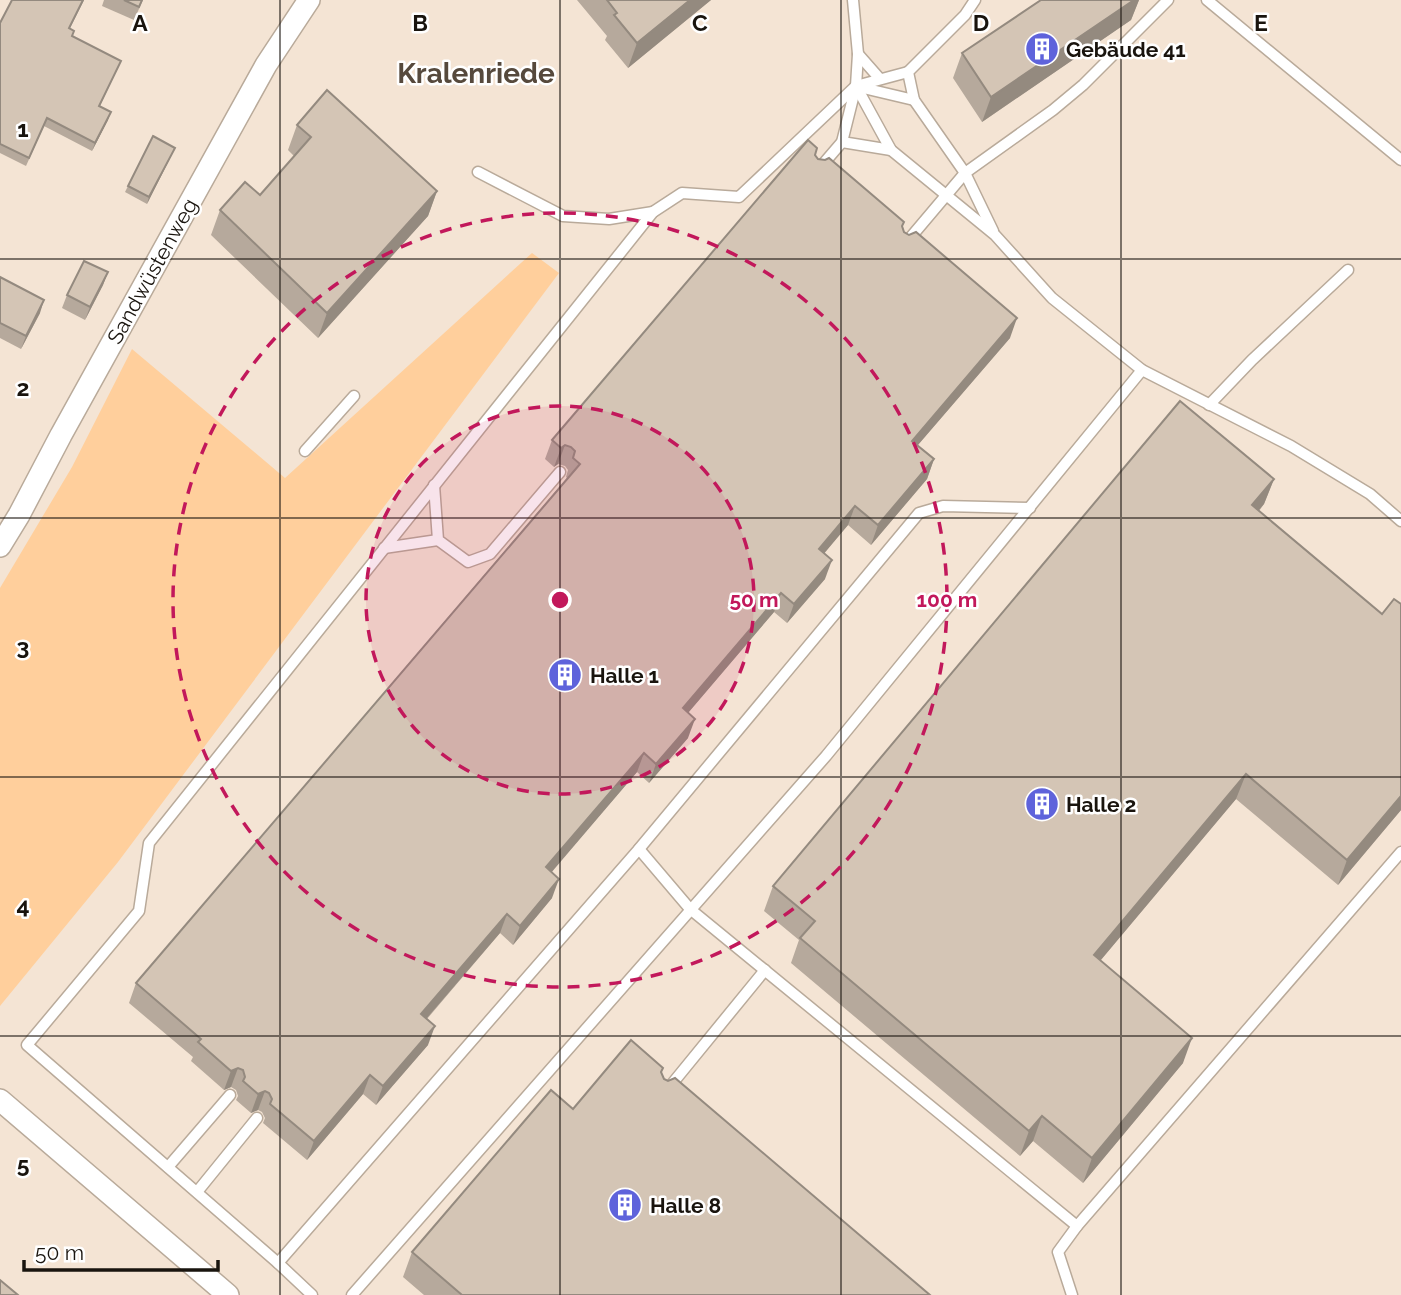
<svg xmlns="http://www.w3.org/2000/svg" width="1401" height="1295" font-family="Raleway,sans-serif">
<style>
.green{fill:#ffcf9c}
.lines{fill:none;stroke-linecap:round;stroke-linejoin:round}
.service-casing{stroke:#b9aa9a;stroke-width:13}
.minor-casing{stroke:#b9aa9a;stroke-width:24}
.service{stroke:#fff;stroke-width:10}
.minor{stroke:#fff;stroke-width:21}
.wall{fill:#b6a99c}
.shaded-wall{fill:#948a7f}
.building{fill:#d4c5b5;stroke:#948a7f;stroke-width:2}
.grid{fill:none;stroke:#19140e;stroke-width:2;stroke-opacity:0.55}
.ring{fill:none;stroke:#c2185b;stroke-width:3.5;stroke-dasharray:12 9}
.labels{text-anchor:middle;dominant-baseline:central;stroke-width:5;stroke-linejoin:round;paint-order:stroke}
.poi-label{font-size:21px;font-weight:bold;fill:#19140e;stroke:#fff;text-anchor:start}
.street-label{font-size:21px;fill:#19140e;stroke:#fff}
.district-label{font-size:28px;font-weight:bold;fill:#56493c;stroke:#fff}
.grid-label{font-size:23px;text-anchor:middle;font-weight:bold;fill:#19140e;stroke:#fff;stroke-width:5;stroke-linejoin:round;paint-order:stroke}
.centre{fill:#c2185b;stroke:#fff;stroke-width:3.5}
.ring-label{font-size:21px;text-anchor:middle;font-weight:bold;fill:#c2185b;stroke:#fff;stroke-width:5;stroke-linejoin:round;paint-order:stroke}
</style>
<rect width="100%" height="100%" fill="#f4e4d4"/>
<!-- green -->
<polygon class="green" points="532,253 559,273 118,862 0,1006 0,588 72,467 132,349 285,478"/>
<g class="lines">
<!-- service casing -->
<g class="service-casing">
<g id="service">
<polyline points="975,0 965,15 908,72 914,100 965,173 993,231"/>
<polyline points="1207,0 1401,160"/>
<polyline points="858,54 880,79"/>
<polyline points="856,86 891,150 995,235 1052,298 1142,370 1291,446 1370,494 1401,521"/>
<polyline points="859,87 914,100"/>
<polyline points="842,142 891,150"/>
<polyline points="818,170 842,142 856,86 858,54 853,0"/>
<polyline points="478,172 563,216 609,219 653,212"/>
<polyline points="905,244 965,173 1053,110 1083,85 1168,0"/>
<polyline points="1209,405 1252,360 1348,270"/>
<polyline points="305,451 354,396"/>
<polyline points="434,485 438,540 468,562 490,554 560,472"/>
<polyline points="384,548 438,540"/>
<polyline points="639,849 690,909 1077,1226"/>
<polyline points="667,1090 765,970"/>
<polyline points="168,1167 230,1095"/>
<polyline points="197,1192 257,1118"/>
<polyline points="278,1263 639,849 919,513 943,506 1030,508"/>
<polyline points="312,1295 278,1263 27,1045 139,911 149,843 653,212 682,193 739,197 856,86 908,72"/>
<polyline points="352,1295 826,756 1142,370"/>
<polyline points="1072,1295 1058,1252 1077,1226 1401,852"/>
</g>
</g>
<!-- minor casing -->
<g class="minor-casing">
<g id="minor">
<polyline points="0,546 19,515 61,435 266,65 309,0"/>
<polyline points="0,1100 228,1295"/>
</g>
</g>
<!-- service -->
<use href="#service" class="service"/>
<!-- minor -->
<use href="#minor" class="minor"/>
</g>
<!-- wall -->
<g class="wall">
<polygon points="104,0 143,0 134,20 102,6"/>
<polygon points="577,0 711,0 628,68 605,40 607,36"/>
<polygon points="1039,0 1139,0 1131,20 982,122 953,78 962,53 1039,1"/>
<polygon points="0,23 70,28 72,37 121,61 100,106 108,120 92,151 44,126 26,166 0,153"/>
<polygon points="297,125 437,191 428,216 318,338 211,235 220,210 260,195 294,156 288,150"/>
<polygon points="172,154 147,204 125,192 128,186"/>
<polygon points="815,155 818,159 902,226 904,232 1010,338 917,446 934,459 927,479 871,545 848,525 824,553 825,579 787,623 774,612 688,713 688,738 649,783 637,772 551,872 552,898 513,945 500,933 427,1019 428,1045 376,1105 363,1094 307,1160 263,1123 265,1118 262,1112 258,1110 251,1113 236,1100 238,1096 236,1090 231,1087 224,1090 191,1061 193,1057 129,1003 136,983 567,478 566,477 568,470 565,466 558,464 554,467 545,459 552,440"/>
<polygon points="108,272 103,285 85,320 62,308 67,295"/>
<polygon points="0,277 40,313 21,349 0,338"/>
<polygon points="1274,479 1264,504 1259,511 1382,614 1401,604 1401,810 1338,885 1236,799 1100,961 1183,1063 1083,1183 1033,1141 1020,1156 791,963 799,940 764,911 773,886"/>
<polygon points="661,1073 664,1079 930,1295 424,1295 403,1277 412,1252 573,1109"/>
</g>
<!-- shaded-wall -->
<g class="shaded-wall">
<polygon points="83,0 84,0 66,36 69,28"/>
<polygon points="690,0 711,0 628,68 637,43"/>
<polygon points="1131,0 1139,0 1131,20 982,122 991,97"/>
<polygon points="111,112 108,120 92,151 95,143"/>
<polygon points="175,148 147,204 149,197"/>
<polygon points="437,191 428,216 318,338 327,313"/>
<polygon points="108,272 103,285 85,320 90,307"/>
<polygon points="44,300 40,313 21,349 26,336"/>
<polygon points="1017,318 1010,338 905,460 912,441"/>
<polygon points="565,445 558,464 554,467 561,448"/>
<polygon points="934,459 927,479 871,545 878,525"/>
<polygon points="1274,479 1264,504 1242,530 1252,505"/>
<polygon points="855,506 848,525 812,568 819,549"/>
<polygon points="832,560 825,579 787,623 794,604"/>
<polygon points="781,593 774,612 676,727 683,708"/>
<polygon points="695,719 688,738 649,783 656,764"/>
<polygon points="644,753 637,772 539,887 546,867"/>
<polygon points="1246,774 1236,799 1084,980 1094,955"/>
<polygon points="1401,796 1401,810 1338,885 1347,860"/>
<polygon points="559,879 552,898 513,945 520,926"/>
<polygon points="507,914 500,933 414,1033 421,1014"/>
<polygon points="435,1026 428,1045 376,1105 383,1086"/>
<polygon points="1192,1038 1183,1063 1083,1183 1092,1158"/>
<polygon points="238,1068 231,1087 224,1090 231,1071"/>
<polygon points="370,1075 363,1094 307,1160 314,1141"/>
<polygon points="265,1091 258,1110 251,1113 258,1094"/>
<polygon points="1042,1116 1033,1141 1020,1156 1029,1131"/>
</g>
<!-- building -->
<g class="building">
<polygon points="12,0 83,0 69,28 74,31 72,36 121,61 99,106 111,112 95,143 47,118 29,158 0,144 0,23"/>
<polygon points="124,0 142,0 139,7"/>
<polygon points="607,0 690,0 637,43 614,15 617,13"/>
<polygon points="1041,0 1134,0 991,97 962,53"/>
<polygon points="327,90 437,191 327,313 220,210 245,182 260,195 311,137 297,125"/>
<polygon points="153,136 175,148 149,197 128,186"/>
<polygon points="808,140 817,148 815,155 818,159 825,160 829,158 904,222 902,226 904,232 909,235 916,232 1017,318 912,441 934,459 878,525 855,506 819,549 832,560 794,604 781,593 683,708 695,719 656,764 644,753 546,867 559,879 520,926 507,914 421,1014 435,1026 383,1086 370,1075 314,1141 270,1104 272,1099 269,1093 265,1091 258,1094 243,1081 245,1077 243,1070 238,1068 231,1071 198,1042 201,1039 136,983 580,464 573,458 575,451 571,447 565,445 561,448 552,440"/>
<polygon points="84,261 108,272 90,307 67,295"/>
<polygon points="0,277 44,300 26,336 0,323"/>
<polygon points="1180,401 1274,479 1252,505 1382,614 1394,599 1401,604 1401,796 1347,860 1246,774 1094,955 1192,1038 1092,1158 1042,1116 1029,1131 800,938 815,921 773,886"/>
<polygon points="631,1040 663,1068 661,1072 664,1079 668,1081 675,1078 930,1295 462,1295 412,1252 551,1090 573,1109"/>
<polygon points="0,1280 18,1295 0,1295"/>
</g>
<!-- grid -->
<path class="grid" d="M280,0V1295M560,0V1295M841,0V1295M1121,0V1295M0,259H1401M0,518H1401M0,777H1401M0,1036H1401"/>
<!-- distance rings -->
<circle cx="560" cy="600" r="194" fill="#c2185b" fill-opacity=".12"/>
<g class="ring">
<circle cx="560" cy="600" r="194"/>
<circle cx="560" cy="600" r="387"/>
</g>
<!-- icons -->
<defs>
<g id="building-disc" transform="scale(1.75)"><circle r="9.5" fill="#5f63db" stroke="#fff"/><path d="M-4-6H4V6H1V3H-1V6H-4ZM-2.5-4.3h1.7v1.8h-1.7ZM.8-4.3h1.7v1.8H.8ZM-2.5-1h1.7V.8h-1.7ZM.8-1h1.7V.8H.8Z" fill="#fff"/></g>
</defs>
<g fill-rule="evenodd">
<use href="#building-disc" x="1042" y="49"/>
<use href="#building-disc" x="565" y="675"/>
<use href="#building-disc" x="1042" y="804"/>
<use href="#building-disc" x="625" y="1205"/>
</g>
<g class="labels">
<!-- poi labels -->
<g class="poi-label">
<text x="1066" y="49">Gebäude 41</text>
<text x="590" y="675">Halle 1</text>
<text x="1066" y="804">Halle 2</text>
<text x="650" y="1205">Halle 8</text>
</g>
<!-- street labels -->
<g class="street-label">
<text transform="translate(152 271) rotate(-61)">Sandwüstenweg</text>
</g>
<!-- district labels -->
<g class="district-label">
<text x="476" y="73">Kralenriede</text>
</g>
</g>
<g class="grid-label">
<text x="140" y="31">A</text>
<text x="420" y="31">B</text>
<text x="700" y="31">C</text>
<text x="981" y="31">D</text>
<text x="1261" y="31">E</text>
<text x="23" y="137">1</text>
<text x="23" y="396">2</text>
<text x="23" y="655">3</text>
<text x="23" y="914">4</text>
<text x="23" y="1173">5</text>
</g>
<circle cx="560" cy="600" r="10" class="centre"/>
<g class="ring-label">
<text x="754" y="607">50 m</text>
<text x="947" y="607">100 m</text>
</g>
<!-- scale -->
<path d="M24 1260v10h194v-10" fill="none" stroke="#19140e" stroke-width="3.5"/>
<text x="35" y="1260" font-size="21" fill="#19140e" stroke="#ffffff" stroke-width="5" paint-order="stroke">50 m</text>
</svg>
